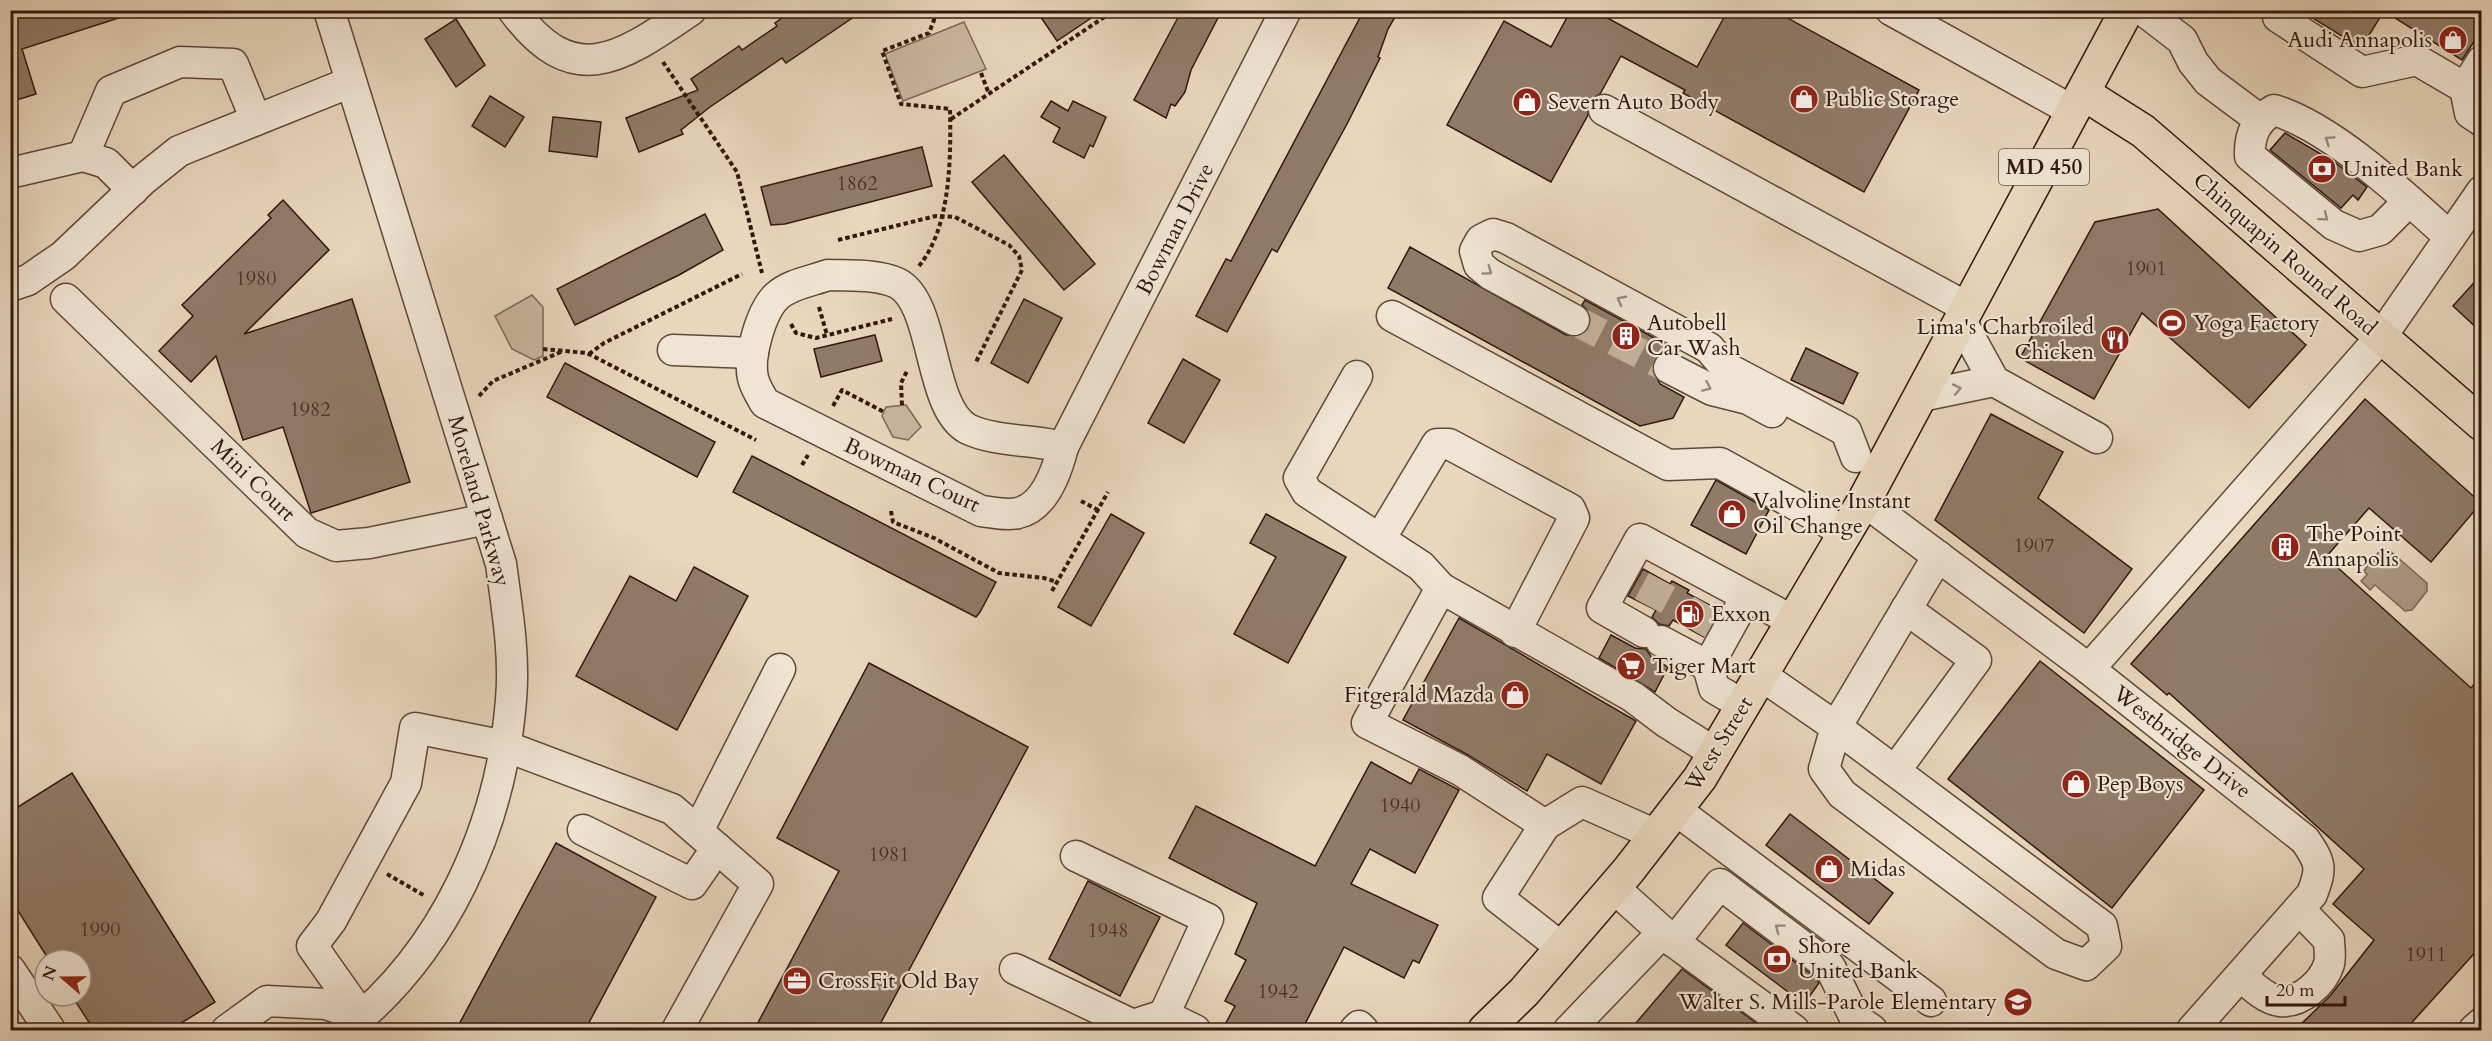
<svg xmlns="http://www.w3.org/2000/svg" width="2492" height="1041" font-family="Cardo,serif">
<style>
.green{fill:#c9b69f;stroke:#7d6756;stroke-width:1.5}
.water{fill:#aa9581;stroke:#7a6353;stroke-width:1.5}
.building{fill:#907b69;stroke:#31180d;stroke-width:1.5}
.lines{fill:none;stroke-linecap:round;stroke-linejoin:round}
.minor-tunnel{stroke:#c3b09a;stroke-width:30;stroke-dasharray:30 15;stroke-linecap:butt}
.minor-casing{stroke:#5f4839;stroke-width:33}
.major-casing{stroke:#31180d;stroke-width:36}
.path{stroke:#31180d;stroke-width:4;stroke-dasharray:4.5 3;stroke-linecap:butt}
.minor{stroke:#f0e4d4;stroke-width:30}
.major{stroke:#e8d6bd;stroke-width:33}
.oneway{stroke:#9a887a}
.labels{text-anchor:middle;dominant-baseline:central;stroke-width:4.5;stroke-linejoin:round;paint-order:stroke}
.number-label{font-size:20px;fill:#493124}
.shield{fill:#f0e4d4;stroke:#6a5549;stroke-width:1.5}
.shield-label{font-size:21px;font-weight:bold;fill:#31180d}
.poi-label{font-size:22px;fill:#31180d;stroke:#f0e4d4;text-anchor:start}
.street-label{font-size:22px;fill:#31180d;stroke:#f0e4d4}
</style>
<rect width="100%" height="100%" fill="#e8d6bd"/>
<filter id="stains"><feTurbulence type="fractalNoise" baseFrequency=".00333" numOctaves="4"/><feColorMatrix values="0 0 0 0 .2 0 0 0 0 .09 0 0 0 0 .02 0 0 0 .5 -.17"/></filter>
<radialGradient id="worn" r=".72"><stop offset=".6" stop-color="#630" stop-opacity="0"/><stop offset="1" stop-color="#630" stop-opacity=".3"/></radialGradient>
<!-- green -->
<g class="green">
<polygon points="964,22 986,69 903,101 885,54"/>
<polygon points="532,295 543,307 543,356 534,360 512,349 495,316"/>
<polygon points="906,405 921,427 908,440 893,437 882,416 886,407"/>
</g>
<!-- water -->
<polygon class="water" points="2381,550 2389,550 2427,583 2427,591 2412,610 2405,611 2375,585 2370,590 2361,581 2367,575 2364,571 2371,560"/>
<!-- building -->
<g class="building">
<polygon points="10,10 127,10 128,15 22,49 36,94 10,102"/>
<polygon points="793,10 864,10 786,63 782,58 710,107 681,130 683,134 639,152 626,118 698,90 691,79 739,46 742,50 777,26 775,23"/>
<polygon points="1036,10 1103,10 1057,41"/>
<polygon points="1182,10 1222,10 1191,70 1185,92 1175,106 1171,104 1166,118 1134,100"/>
<polygon points="1364,10 1399,10 1388,29 1378,57 1380,58 1347,124 1277,252 1272,249 1227,332 1196,316 1226,259 1231,261"/>
<polygon points="1571,10 1593,10 1697,67 1728,10 1773,10 1919,90 1864,192 1683,93 1685,90 1621,56 1600,94 1589,101 1588,115 1551,182 1447,125 1504,21 1551,47"/>
<polygon points="2300,10 2481,10 2481,31 2462,60 2384,11 2361,48"/>
<polygon points="456,19 485,65 456,87 425,39"/>
<polygon points="490,96 524,117 505,147 472,126"/>
<polygon points="1051,101 1068,111 1073,101 1106,117 1093,147 1090,145 1084,158 1053,142 1060,128 1041,117"/>
<polygon points="553,117 601,122 597,157 549,151"/>
<polygon points="2285,133 2333,161 2367,187 2358,200 2353,195 2341,208 2270,150"/>
<polygon points="922,147 932,186 785,224 771,225 761,187"/>
<polygon points="1004,155 1095,264 1064,290 972,182"/>
<polygon points="283,200 329,250 244,334 352,299 410,482 311,513 283,427 243,440 216,356 191,382 159,351 193,316 182,305 271,218 268,215"/>
<polygon points="2158,209 2306,345 2249,408 2142,313 2094,399 2020,358 2095,222"/>
<polygon points="705,214 723,250 679,275 575,325 557,289"/>
<polygon points="1410,247 1566,335 1582,335 1589,328 1591,319 1588,311 1582,305 1585,300 1678,351 1659,354 1652,368 1660,384 1684,397 1673,418 1640,426 1388,288"/>
<polygon points="2481,275 2481,332 2453,306"/>
<polygon points="1024,299 1062,318 1028,383 991,363"/>
<polygon points="875,335 882,361 821,377 814,349"/>
<polygon points="1806,348 1858,373 1843,404 1791,380"/>
<polygon points="1183,359 1220,380 1184,443 1148,423"/>
<polygon points="565,363 715,442 697,477 547,397"/>
<polygon points="2365,399 2481,503 2431,562 2369,508 2326,557 2471,688 2481,676 2481,946 2405,1030 2295,1030 2330,996 2374,940 2333,904 2364,869 2169,693 2167,695 2131,664"/>
<polygon points="1991,414 2063,452 2038,498 2132,569 2084,633 1935,520"/>
<polygon points="752,456 996,582 980,612 976,617 733,492"/>
<polygon points="1716,480 1769,510 1746,554 1691,525"/>
<polygon points="1111,514 1144,533 1091,626 1058,607"/>
<polygon points="1266,514 1346,557 1288,663 1234,634 1276,557 1250,543"/>
<polygon points="694,567 748,596 677,730 576,676 630,576 676,601"/>
<polygon points="1643,569 1670,584 1672,581 1689,590 1687,593 1719,610 1704,637 1673,620 1669,626 1659,624 1652,617 1656,610 1628,596"/>
<polygon points="1459,618 1636,721 1601,784 1547,754 1527,791 1468,755 1403,720"/>
<polygon points="1611,635 1635,648 1646,649 1652,658 1668,667 1655,692 1599,658"/>
<polygon points="2040,661 2204,790 2112,908 1948,779"/>
<polygon points="869,663 1028,747 877,1030 754,1030 839,871 777,838"/>
<polygon points="1371,762 1411,784 1419,769 1459,790 1415,873 1370,849 1351,884 1438,925 1419,963 1413,960 1404,978 1344,947 1302,1030 1222,1030 1235,1006 1225,1001 1246,960 1235,954 1257,903 1169,858 1196,806 1315,866"/>
<polygon points="72,773 215,1002 170,1030 94,1030 72,996 81,996 81,960 49,960 10,898 10,812"/>
<polygon points="1790,814 1893,893 1869,924 1766,845"/>
<polygon points="556,843 656,897 585,1030 456,1030"/>
<polygon points="1088,881 1160,917 1120,996 1049,959"/>
<polygon points="1743,923 1816,978 1819,983 1804,1004 1726,945"/>
<polygon points="1682,969 1766,1030 1630,1030"/>
</g>
<g class="lines">
<!-- minor-tunnel -->
<g class="minor-tunnel">
<polyline points="1574,320 1669,368"/>
<polyline points="1648,606 1662,580"/>
<polyline points="1692,630 1707,604"/>
</g>
<!-- minor casing -->
<g class="minor-casing">
<g id="minor">
<path d="M329,10L501,564C507,609 515,655 511,700C501,826 445,952 345,1030"/>
<path d="M513,10C574,93 622,57 691,10"/>
<polyline points="1891,10 2073,111"/>
<polyline points="2143,10 2182,40 2193,62 2208,81 2259,119"/>
<polyline points="2277,10 2278,17 2362,72 2417,60 2465,88 2470,113 2482,121"/>
<polyline points="2465,88 2482,61"/>
<polyline points="1604,110 1968,308"/>
<polyline points="83,156 111,91 180,62 233,64 256,120"/>
<polyline points="10,173 83,156 106,163 133,190"/>
<path d="M2409,201L2380,230L2359,236L2334,225L2250,156C2249,135 2256,120 2274,110C2333,128 2403,195 2450,237"/>
<path d="M828,275C850,276 877,274 897,283C936,302 928,408 968,429C992,441 1035,440 1063,447C1057,471 1045,507 1018,513C1007,516 991,512 981,511L765,403C761,396 755,387 753,378C748,357 761,311 777,296C790,284 812,281 828,275Z"/>
<polyline points="10,286 28,280 63,256 144,179 179,151 351,82"/>
<polyline points="66,299 307,533 336,546 369,543 487,519"/>
<polyline points="1392,316 1668,465 1720,463 1845,532"/>
<polyline points="1574,320 1490,274 1479,265 1475,251 1481,240 1493,234 1506,238 1709,348 1725,367 1846,431 1856,457"/>
<polyline points="1961,321 1994,381 2097,438"/>
<polyline points="673,350 753,353"/>
<polyline points="1669,368 1712,390 1748,399 1772,412"/>
<polyline points="1357,376 1299,478 1307,492 1421,566 1441,588"/>
<polyline points="1921,396 1994,381"/>
<polyline points="1063,447 1286,10"/>
<path d="M1864,501L2089,669L2305,840C2321,863 2322,868 2312,894L2192,1030"/>
<polyline points="1380,539 1437,444 1449,444 1570,509 1574,518 1515,632"/>
<polyline points="1644,632 1602,608 1640,539 1793,621"/>
<polyline points="1661,641 1708,666 1746,597"/>
<polyline points="1708,666 1714,688 1743,705"/>
<polyline points="2089,669 2381,337 2482,191"/>
<polyline points="1761,675 1836,727 2102,926 2106,946 2086,965 2056,954 1842,794 1824,769 1836,727 1938,556"/>
<polyline points="1895,771 1976,660 1906,609"/>
<polyline points="1676,810 1931,1001"/>
<polyline points="1545,825 1498,898 1562,948"/>
<polyline points="583,830 692,884 717,848"/>
<polyline points="698,831 780,669"/>
<polyline points="1656,835 1582,802 1545,825 1460,770 1367,723 1441,588 1633,697 1666,722 1715,753"/>
<polyline points="1076,856 1208,919 1164,1015"/>
<polyline points="1614,888 1674,942 1794,1030"/>
<polyline points="1674,942 1720,884 1830,967 1855,1018 1872,1030"/>
<polyline points="1015,969 1133,1025 1164,1015 1195,1030"/>
<polyline points="10,970 50,1030"/>
<path d="M2241,976C2250,984 2266,1000 2280,1001C2301,1003 2323,983 2329,964C2331,957 2329,947 2329,940L2299,909"/>
<polyline points="362,1017 312,946 331,921 406,783 415,728 505,746 672,809 758,884 677,1030"/>
<polyline points="227,1030 267,1001 326,1004 362,1017"/>
<polyline points="1355,1030 1359,1026 1363,1030"/>
<polyline points="1569,1030 1663,932"/>
<polyline points="2474,1030 2482,1023"/>
</g>
</g>
<!-- major casing -->
<g class="major-casing">
<g id="major">
<polyline points="2083,93 2143,131 2482,424"/>
<polyline points="1485,1030 1524,992 1628,871 1700,778 1864,501 2127,10"/>
</g>
</g>
<!-- path -->
<g class="path">
<polyline points="663,62 737,172 762,273"/>
<polyline points="981,73 989,94"/>
<polyline points="951,119 1115,10"/>
<polyline points="838,240 936,216 955,217 1009,245 1019,256 1022,270 975,364"/>
<path d="M919,266C951,227 951,157 950,109L901,104L882,51L929,33L934,20L927,10"/>
<polyline points="819,307 827,335"/>
<polyline points="791,324 796,333 816,338 892,319"/>
<polyline points="543,349 587,353 756,440"/>
<polyline points="589,354 604,343 742,274"/>
<polyline points="479,396 493,381 561,352"/>
<polyline points="902,405 901,383 907,371"/>
<polyline points="833,406 842,390 884,412"/>
<polyline points="802,465 808,455"/>
<polyline points="1081,501 1098,510"/>
<polyline points="891,511 893,522 934,538 999,573 1044,578 1057,582"/>
<polyline points="1052,591 1108,492"/>
<polyline points="387,874 425,896"/>
</g>
<!-- minor -->
<use href="#minor" class="minor"/>
<!-- major -->
<use href="#major" class="major"/>
</g>
<!-- one-way arrows -->
<defs><path id="oneway-chevron" d="M-2-3.5L2.5 0L-2 3.5" fill="none" stroke-width="1.6" stroke-linecap="round" stroke-linejoin="round" transform="scale(1.5)"/></defs>
<g class="oneway">
<use href="#oneway-chevron" transform="translate(2329 140) rotate(-146)"/>
<use href="#oneway-chevron" transform="translate(2324 217) rotate(40)"/>
<use href="#oneway-chevron" transform="translate(1488 271) rotate(36)"/>
<use href="#oneway-chevron" transform="translate(1621 300) rotate(-152)"/>
<use href="#oneway-chevron" transform="translate(1707 387) rotate(24)"/>
<use href="#oneway-chevron" transform="translate(1957 389) rotate(-11)"/>
<use href="#oneway-chevron" transform="translate(1779 928) rotate(-143)"/>
</g>
<!-- icons -->
<defs>
<g id="shop-disc" transform="scale(1.5)"><circle r="9.5" fill="#8f2418" stroke="#f0e4d4"/><path d="M-5-2.5h2.3a2.7 3.5 0 0 1 5.4 0H5L5.5 6h-11ZM-1.5-2.5h3a1.5 2.3 0 0 0-3 0Z" fill="#fff"/></g>
<g id="bank-disc" transform="scale(1.5)"><circle r="9.5" fill="#8f2418" stroke="#f0e4d4"/><path d="M-6-4H6V4H-6ZM0-2.3a2.3 2.3 0 1 0 0 4.6a2.3 2.3 0 1 0 0-4.6Z" fill="#fff"/></g>
<g id="stadium-disc" transform="scale(1.5)"><circle r="9.5" fill="#8f2418" stroke="#f0e4d4"/><path d="M0-5a6.5 5 0 1 0 0 10a6.5 5 0 1 0 0-10ZM-3.5-1.8h7v3.6h-7Z" fill="#fff"/></g>
<g id="building-disc" transform="scale(1.5)"><circle r="9.5" fill="#8f2418" stroke="#f0e4d4"/><path d="M-4-6H4V6H1V3H-1V6H-4ZM-2.5-4.3h1.7v1.8h-1.7ZM.8-4.3h1.7v1.8H.8ZM-2.5-1h1.7V.8h-1.7ZM.8-1h1.7V.8H.8Z" fill="#fff"/></g>
<g id="restaurant-disc" transform="scale(1.5)"><circle r="9.5" fill="#8f2418" stroke="#f0e4d4"/><path d="M-5-6h1v4h1v-4h1v4h1v-4h1v5L-1.5 .5V6h-2V.5L-5-1ZM5-6V6H3V1.5H1.5Q1.5-4 5-6Z" fill="#fff"/></g>
<g id="fuel-disc" transform="scale(1.5)"><circle r="9.5" fill="#8f2418" stroke="#f0e4d4"/><path d="M-5.5-6h7V0h2V4h1.3V-2.5L3-4.5l.8-.8L6-3V5H2.5V1h-1V6h-7ZM-4.2-4.7v3.2H.2V-4.7Z" fill="#fff"/></g>
<g id="supermarket-disc" transform="scale(1.5)"><circle r="9.5" fill="#8f2418" stroke="#f0e4d4"/><path d="M-6-5.5h2.5l.6 2H6L4.5 2H-2.5L-4.4-4H-6ZM-1.5 3.2a1.3 1.3 0 1 0 .1 0ZM3 3.2a1.3 1.3 0 1 0 .1 0Z" fill="#fff"/></g>
<g id="office-disc" transform="scale(1.5)"><circle r="9.5" fill="#8f2418" stroke="#f0e4d4"/><path d="M-6-3h4V-5.5h4V-3h4V5H-6ZM-1-4.5V-3h2v-1.5ZM-6 0V1H6V0Z" fill="#fff"/></g>
<g id="school-disc" transform="scale(1.5)"><circle r="9.5" fill="#8f2418" stroke="#f0e4d4"/><path d="M0-5L7-2L0 1L-7-2ZM-4 1L0 2.5L4 1V4Q0 6-4 4Z" fill="#fff"/></g>
</defs>
<g fill-rule="evenodd">
<use href="#shop-disc" x="2453" y="40"/>
<use href="#shop-disc" x="1804" y="99"/>
<use href="#shop-disc" x="1527" y="102"/>
<use href="#bank-disc" x="2322" y="169"/>
<use href="#stadium-disc" x="2172" y="323"/>
<use href="#building-disc" x="1626" y="336"/>
<use href="#restaurant-disc" x="2115" y="340"/>
<use href="#shop-disc" x="1732" y="514"/>
<use href="#building-disc" x="2285" y="547"/>
<use href="#fuel-disc" x="1690" y="614"/>
<use href="#supermarket-disc" x="1631" y="666"/>
<use href="#shop-disc" x="1515" y="695"/>
<use href="#shop-disc" x="2076" y="784"/>
<use href="#shop-disc" x="1829" y="869"/>
<use href="#bank-disc" x="1777" y="959"/>
<use href="#office-disc" x="797" y="981"/>
<use href="#school-disc" x="2018" y="1002"/>
</g>
<g class="labels">
<!-- number labels -->
<g class="number-label">
<text x="857" y="183">1862</text>
<text x="2146" y="268">1901</text>
<text x="256" y="278">1980</text>
<text x="310" y="409">1982</text>
<text x="2034" y="545">1907</text>
<text x="1400" y="805">1940</text>
<text x="889" y="854">1981</text>
<text x="100" y="929">1990</text>
<text x="1108" y="930">1948</text>
<text x="2426" y="954">1911</text>
<text x="1278" y="991">1942</text>
</g>
<!-- shield labels -->
<rect class="shield" x="1999" y="149" width="90" height="36" rx="4.5"/>
<g class="shield-label">
<text x="2044" y="167">MD 450</text>
</g>
<!-- poi labels -->
<g class="poi-label">
<text x="2432" y="40" text-anchor="end">Audi Annapolis</text>
<text x="1825" y="99">Public Storage</text>
<text x="1548" y="102">Severn Auto Body</text>
<text x="2343" y="169">United Bank</text>
<text x="1647" y="323">Autobell<tspan x="1647" dy="25">Car Wash</tspan></text>
<text x="2193" y="323">Yoga Factory</text>
<text x="2094" y="327" text-anchor="end">Lima's Charbroiled<tspan x="2094" dy="25">Chicken</tspan></text>
<text x="1753" y="501">Valvoline Instant<tspan x="1753" dy="25">Oil Change</tspan></text>
<text x="2306" y="534">The Point<tspan x="2306" dy="25">Annapolis</tspan></text>
<text x="1711" y="614">Exxon</text>
<text x="1652" y="666">Tiger Mart</text>
<text x="1494" y="695" text-anchor="end">Fitgerald Mazda</text>
<text x="2097" y="784">Pep Boys</text>
<text x="1850" y="869">Midas</text>
<text x="1798" y="946">Shore<tspan x="1798" dy="25">United Bank</tspan></text>
<text x="818" y="981">CrossFit Old Bay</text>
<text x="1997" y="1002" text-anchor="end">Walter S. Mills-Parole Elementary</text>
</g>
<!-- street labels -->
<g class="street-label">
<text transform="translate(1175 229) rotate(-63)">Bowman Drive</text>
<text transform="translate(2285 254) rotate(41)">Chinquapin Round Road</text>
<text transform="translate(912 475) rotate(25)">Bowman Court</text>
<text transform="translate(253 480) rotate(44)">Mini Court</text>
<text transform="translate(479 501) rotate(74)">Moreland Parkway</text>
<text transform="translate(2182 742) rotate(38)">Westbridge Drive</text>
<text transform="translate(1719 744) rotate(-58)">West Street</text>
</g>
</g>
<!-- margin -->
<rect width="2492" height="1041" fill="none" stroke="#e8d6bd" stroke-width="36"/>
<rect x="12" y="12" width="2468" height="1017" fill="none" stroke="#31180d" stroke-width="3"/>
<rect x="18" y="18" width="2456" height="1005" fill="none" stroke="#31180d" stroke-width="1.5"/>
<!-- north arrow -->
<g transform="translate(63 978) rotate(290)"><circle r="28" fill="#f0e4d4" stroke="#a49284" stroke-width="1.5"/>
<path d="M0-4.5L10 22L0 15L-10 22Z" fill="#8f2418"/>
<text y="-9" font-size="16" font-weight="bold" text-anchor="middle" fill="#31180d">N</text>
</g>
<!-- scale -->
<path d="M2267 996v9h78v-9" fill="none" stroke="#31180d" stroke-width="3"/>
<text x="2276" y="996" font-size="18" fill="#31180d" stroke="#f0e4d4" stroke-width="4.5" paint-order="stroke">20 m</text>
<rect width="100%" height="100%" filter="url(#stains)"/>
<rect width="100%" height="100%" fill="url(#worn)"/>
</svg>
